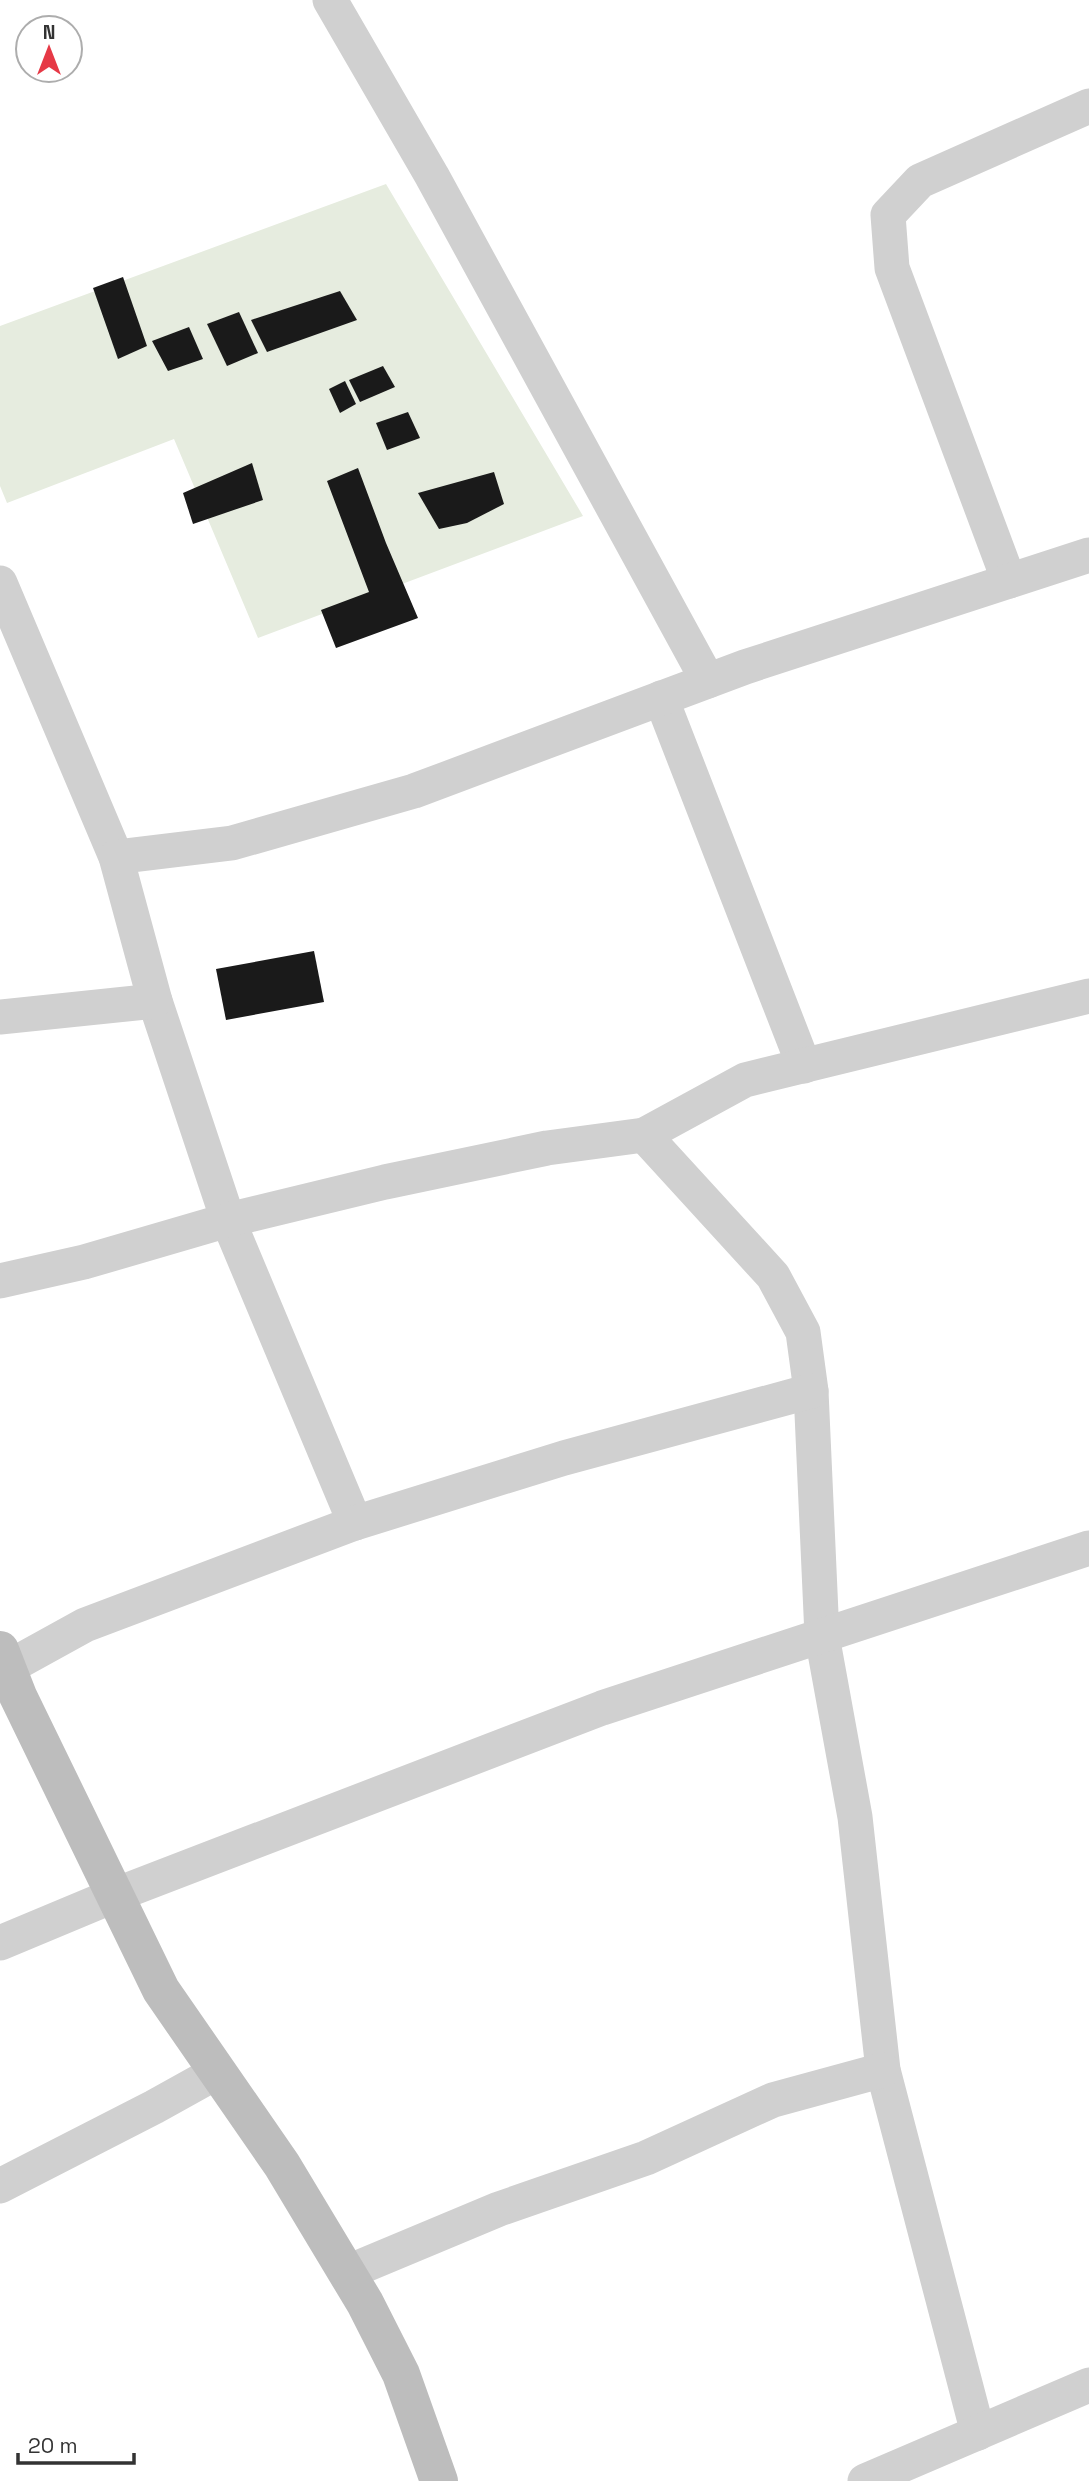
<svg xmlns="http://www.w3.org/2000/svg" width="1089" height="2481" font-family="'Space Grotesk',sans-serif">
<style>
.green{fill:#e6ecdf}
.building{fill:#1a1a1a}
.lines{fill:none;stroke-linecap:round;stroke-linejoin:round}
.minor{stroke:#d0d0d0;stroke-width:35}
.secondary{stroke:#bdbdbd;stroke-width:38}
</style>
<rect width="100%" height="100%" fill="#fff"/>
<!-- green -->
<polygon class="green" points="386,184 583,516 258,638 174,439 7,503 0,486 0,326"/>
<!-- building -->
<g class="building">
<polygon points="123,277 147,346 118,359 93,288"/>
<polygon points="340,291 357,320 267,352 251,320"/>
<polygon points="239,312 258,353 227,366 207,324"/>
<polygon points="189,327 203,359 168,371 152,341"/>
<polygon points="383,366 395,387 360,402 349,380"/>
<polygon points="345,381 356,404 340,413 329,389"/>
<polygon points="408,412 420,438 387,450 376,423"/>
<polygon points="252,463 263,500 193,524 183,493"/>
<polygon points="358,468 386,543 418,618 336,648 321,610 369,592 327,481"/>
<polygon points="494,472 504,504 467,523 439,529 418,493"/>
<polygon points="314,951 324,1002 226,1020 216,969"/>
</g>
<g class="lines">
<!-- minor -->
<g class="minor">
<polyline points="330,0 432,176 708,681"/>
<polyline points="1009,581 892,268 888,215 920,181 1089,106"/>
<polyline points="0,583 116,857 155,1001 228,1220 355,1523"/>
<polyline points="661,698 804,1066"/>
<polyline points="116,857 232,843 414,791 745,667 1089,555"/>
<polyline points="0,1017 155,1001"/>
<polyline points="644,1135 773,1276 803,1332 811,1391 822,1636 855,1817 883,2070 978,2433"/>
<polyline points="0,1281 84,1262 228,1220 385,1182 547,1148 644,1135 745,1080 1089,996"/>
<polyline points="7,1668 85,1625 355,1523 564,1458 811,1391"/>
<polyline points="0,1943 115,1895 602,1708 1089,1548"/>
<polyline points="0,2186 154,2107 217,2072"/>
<polyline points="346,2273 499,2209 646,2158 773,2100 883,2070"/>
<polyline points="865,2481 1089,2385"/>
</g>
<!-- secondary -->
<polyline class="secondary" points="0,1650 18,1696 161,1990 282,2165 365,2303 401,2374 439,2481"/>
</g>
<!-- north arrow -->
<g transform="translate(49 49)"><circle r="33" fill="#ffffff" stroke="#adadad" stroke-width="2"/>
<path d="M0-5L12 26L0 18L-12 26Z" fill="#e63946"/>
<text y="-10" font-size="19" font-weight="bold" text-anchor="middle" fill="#333333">N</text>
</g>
<!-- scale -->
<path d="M18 2453v10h116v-10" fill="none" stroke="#333333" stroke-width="3.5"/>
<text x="28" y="2453" font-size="21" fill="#333333" stroke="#ffffff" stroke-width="5" paint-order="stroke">20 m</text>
</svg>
